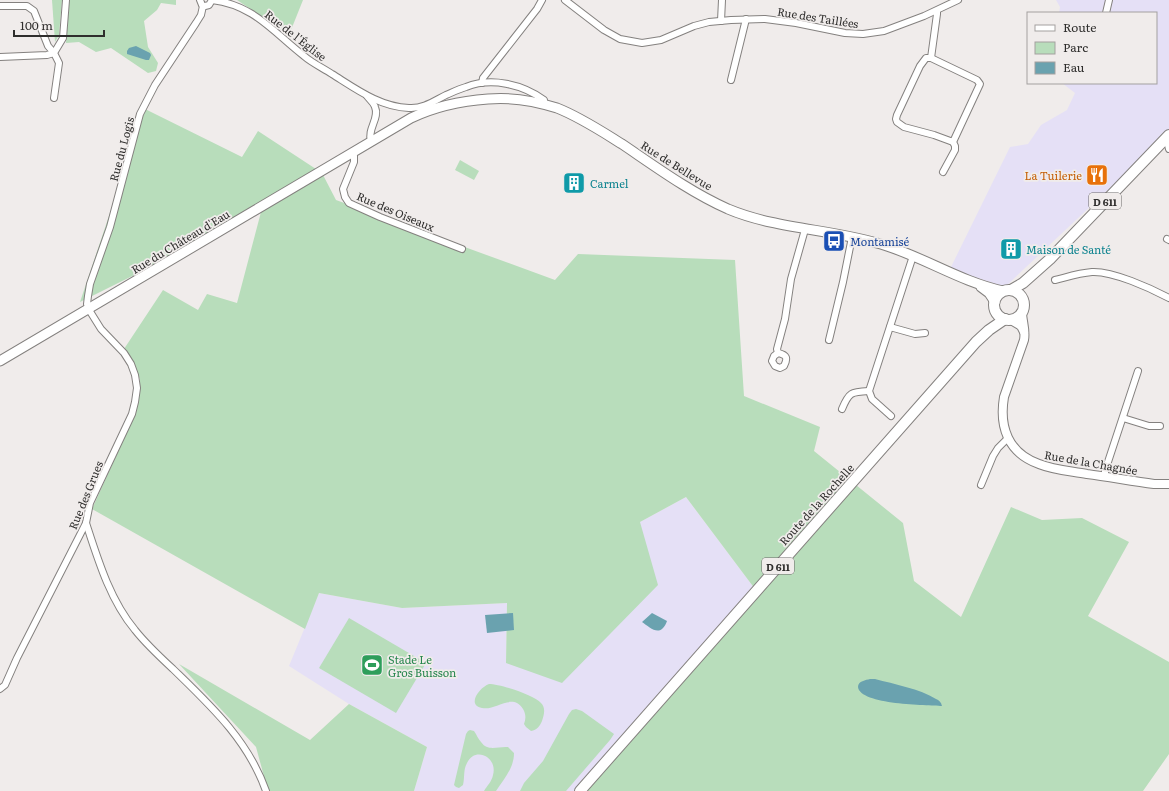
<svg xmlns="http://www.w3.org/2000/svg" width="1169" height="791" font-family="Literata,serif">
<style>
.commercial{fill:#e5e0f6}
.green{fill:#b8ddbb}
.water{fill:#6aa2af}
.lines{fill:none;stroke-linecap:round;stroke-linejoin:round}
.minor-casing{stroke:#84817f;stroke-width:8}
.tertiary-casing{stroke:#84817f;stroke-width:10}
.secondary-casing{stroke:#84817f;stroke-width:11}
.primary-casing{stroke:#84817f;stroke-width:12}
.minor{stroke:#fff;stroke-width:6}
.tertiary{stroke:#fff;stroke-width:8}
.secondary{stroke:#fff;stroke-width:9}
.primary{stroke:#fff;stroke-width:10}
.labels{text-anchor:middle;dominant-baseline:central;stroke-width:3.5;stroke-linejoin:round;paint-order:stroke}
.shield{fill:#f0eceb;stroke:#696766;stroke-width:1}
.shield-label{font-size:10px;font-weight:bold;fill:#2f2e2d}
.street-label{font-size:11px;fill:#2f2e2d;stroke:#f0eceb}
.food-label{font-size:11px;fill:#c56008;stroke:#f0eceb;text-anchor:end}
.culture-label{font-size:11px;fill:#0d838f;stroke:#f0eceb;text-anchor:start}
.transit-label{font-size:11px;fill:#164399;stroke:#f0eceb;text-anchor:start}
.leisure-label{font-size:11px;fill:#27864d;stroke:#f0eceb;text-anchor:start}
</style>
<rect width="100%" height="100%" fill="#f0eceb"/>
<!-- commercial -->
<g class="commercial">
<polygon points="1056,0 1169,0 1169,129 1147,153 1005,287 950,269 1010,147 1028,144 1041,125 1067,110 1075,93 1062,83 1156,83 1156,13 1059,13 1060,7"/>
<polygon points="686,497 758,593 587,791 414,791 427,747 349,704 289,666 319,593 402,608 507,603 506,663 640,522"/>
</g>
<!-- green -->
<g class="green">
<polygon points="52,0 62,0 59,35 55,42"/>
<polygon points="69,0 176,0 176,5 161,3 157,10 144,21 148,47 158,63 156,71 148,73 111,48 96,52 79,42 66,43"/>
<polygon points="237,0 303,0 289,35"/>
<polygon points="145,109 242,157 258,131 322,173 336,200 555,280 578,254 735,260 744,396 820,427 814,451 903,523 914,581 961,617 1011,507 1042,520 1082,518 1129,542 1088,616 1169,662 1169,754 1143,791 587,791 758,593 686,497 640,522 658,585 562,683 506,663 507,603 402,608 319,593 305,629 92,509 130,425 140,379 124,349 163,290 198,310 207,294 237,303 261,212 80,302"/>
<polygon points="460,160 479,171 474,180 455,170"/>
<polygon points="349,618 426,663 396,713 319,668"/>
<polygon points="179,664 310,740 349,704 427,747 414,791 268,791 256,747"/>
<path d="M489,684C500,684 534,695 541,703C546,708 544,715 542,721C540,726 537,730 531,731L526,727L524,724C526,719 526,714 523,709C512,692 496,711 482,708C466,705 480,687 489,684Z"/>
<polygon points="576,709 582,711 614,734 610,740 566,791 520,791 524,783 543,761 569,714 572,710"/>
<path d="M470,730L474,731C477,735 478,739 481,742C488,752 498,746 508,747L514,753C514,768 504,779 496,791H484C487,786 492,781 493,775C498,757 475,746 467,763C463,770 465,777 463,785L459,788L456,787L454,785L466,734L468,731Z"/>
</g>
<!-- water -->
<g class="water">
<polygon points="136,46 150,53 151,55 149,60 146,60 127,54 127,51 129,48"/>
<polygon points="513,613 514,630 487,633 485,615"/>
<path d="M652,613L667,621C666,624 665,626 662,629C656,634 648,626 642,622Z"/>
<path d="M870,679H875C894,684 920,689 936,699C939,700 941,702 942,706C928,705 860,705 858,687C858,681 866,680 870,679Z"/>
</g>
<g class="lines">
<!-- minor casing -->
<g class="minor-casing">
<g id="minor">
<polyline points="200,0 202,5 205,6 209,5 212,0"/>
<path d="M212,0C254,5 273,32 304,56C312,63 323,68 332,74C356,89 380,107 409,108C423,109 434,101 446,95C453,92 459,89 466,87C491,77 522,84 544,100V105"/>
<polyline points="565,0 604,30 620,39 642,43 661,40 694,26 709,22 731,20 765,19 796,23 845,33 863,34 884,31 924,16 958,0"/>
<polyline points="0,6 27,6 34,11 48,46 54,53 47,55 0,57"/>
<polyline points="1106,13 1109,0"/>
<polyline points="721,21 722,0"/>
<polygon points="926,58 931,58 977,80 980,84 953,142 934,135 904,127 897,122 896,119 897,115 920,66"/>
<polyline points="931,58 937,14 937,11"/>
<polyline points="731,80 746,19"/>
<polyline points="482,83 483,78 537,9 542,0"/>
<path d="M367,96C369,99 374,103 375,107C380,118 367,129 371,141"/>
<polyline points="54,98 59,63 54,53 63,38 66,0"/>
<polyline points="1169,139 1168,145 1169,149"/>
<polyline points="352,153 354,156 354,162 343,189 345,197 349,203 380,217 462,249"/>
<polyline points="943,172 955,150 955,146 953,142"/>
<polyline points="1167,239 1169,240"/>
<path d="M1055,280C1067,277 1079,273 1092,272C1113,271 1150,288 1169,298"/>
<polyline points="890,327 915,334 925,333"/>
<polyline points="829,340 843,282 852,237"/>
<path d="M778,353C787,355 788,358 784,366L780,368L775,366L772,361L774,356L778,353L777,349L785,319L791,279L804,233L805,228"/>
<path d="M842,409C849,392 851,392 869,391"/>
<polyline points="891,416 872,399 869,391 913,256"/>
<polyline points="1123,418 1149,426 1160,426"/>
<polyline points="1105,477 1105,471 1138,371"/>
<polyline points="981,485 993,456 998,448 1008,438"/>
<path d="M86,523C98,560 110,600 135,630C146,644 160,657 173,669C211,706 248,740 266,791"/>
<polyline points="0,689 5,685 17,658 86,523 90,503 132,414 135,402 137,388 135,375 131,364 124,353 101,329 91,313 87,304 88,296 90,284 110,227 140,114 155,85 196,23 201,15 203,6"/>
</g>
</g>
<!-- tertiary casing -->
<g class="tertiary-casing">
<g id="tertiary">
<path d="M1022,312C1022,321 1026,330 1024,340L1004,397C999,427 1008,453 1039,464C1054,470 1071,471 1087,474C1109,477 1132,481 1154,484H1169"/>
<polyline points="1011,320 1021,326 1024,332"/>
</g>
</g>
<!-- secondary casing -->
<g class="secondary-casing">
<g id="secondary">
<polyline points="981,287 989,293 995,302"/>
<path d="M0,361L411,118C436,106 460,101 488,99C511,97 535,101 557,108C580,117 601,131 622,144C656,167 690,192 728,209C778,230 836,229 887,246C927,259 962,282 1003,291"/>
</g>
</g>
<!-- primary casing -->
<g class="primary-casing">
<g id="primary">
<polyline points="1011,290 1023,283 1050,259 1169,135"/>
<circle cx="1009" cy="305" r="15"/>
<polyline points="580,791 976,342 989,330 1005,319"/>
</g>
</g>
<!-- minor -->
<use href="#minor" class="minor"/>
<!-- tertiary -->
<use href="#tertiary" class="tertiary"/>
<!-- secondary -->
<use href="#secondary" class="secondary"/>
<!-- primary -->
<use href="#primary" class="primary"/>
</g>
<!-- icons -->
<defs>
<g id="restaurant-square" transform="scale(1.15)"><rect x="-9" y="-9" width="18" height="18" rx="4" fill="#e8710a" stroke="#f0eceb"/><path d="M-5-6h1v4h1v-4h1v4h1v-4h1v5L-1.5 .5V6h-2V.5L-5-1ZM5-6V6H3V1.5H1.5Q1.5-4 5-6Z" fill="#fff"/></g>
<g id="building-square" transform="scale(1.15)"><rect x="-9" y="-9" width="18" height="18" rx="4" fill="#0f9aa8" stroke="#f0eceb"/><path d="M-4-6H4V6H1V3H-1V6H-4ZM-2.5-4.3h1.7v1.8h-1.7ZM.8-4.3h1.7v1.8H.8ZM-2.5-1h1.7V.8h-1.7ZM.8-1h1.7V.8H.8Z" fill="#fff"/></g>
<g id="bus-square" transform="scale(1.15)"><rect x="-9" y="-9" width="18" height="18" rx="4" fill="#1a4fb4" stroke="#f0eceb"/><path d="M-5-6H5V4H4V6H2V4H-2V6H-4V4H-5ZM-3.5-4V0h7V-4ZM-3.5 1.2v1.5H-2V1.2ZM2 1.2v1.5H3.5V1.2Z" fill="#fff"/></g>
<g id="stadium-square" transform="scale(1.15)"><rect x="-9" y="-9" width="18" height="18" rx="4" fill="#2e9e5b" stroke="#f0eceb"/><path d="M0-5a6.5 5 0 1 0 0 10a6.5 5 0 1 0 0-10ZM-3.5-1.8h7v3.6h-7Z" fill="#fff"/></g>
</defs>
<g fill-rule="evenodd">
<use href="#restaurant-square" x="1097" y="175"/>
<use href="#building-square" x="574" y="183"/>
<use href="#bus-square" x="834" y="241"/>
<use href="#building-square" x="1011" y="249"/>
<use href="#stadium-square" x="372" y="665"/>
</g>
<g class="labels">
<!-- shield labels -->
<g class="shield">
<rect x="1089" y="193" width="32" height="16" rx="3"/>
<rect x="762" y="558" width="32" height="16" rx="3"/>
</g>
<g class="shield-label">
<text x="1105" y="201">D 611</text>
<text x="778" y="566">D 611</text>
</g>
<!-- street labels -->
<g class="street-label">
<text transform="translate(818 17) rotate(9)">Rue des Taillées</text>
<text transform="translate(296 35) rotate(38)">Rue de l'Église</text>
<text transform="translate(121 149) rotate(-75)">Rue du Logis</text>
<text transform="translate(677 165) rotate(32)">Rue de Bellevue</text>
<text transform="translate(396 211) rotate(23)">Rue des Oiseaux</text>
<text transform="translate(180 241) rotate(-31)">Rue du Château d'Eau</text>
<text transform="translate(1091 462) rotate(10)">Rue de la Chagnée</text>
<text transform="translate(85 495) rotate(-68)">Rue des Grues</text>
<text transform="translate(816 504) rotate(-48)">Route de la Rochelle</text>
</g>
<!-- food labels -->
<g class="food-label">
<text x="1082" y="175">La Tuilerie</text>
</g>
<!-- culture labels -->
<g class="culture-label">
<text x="590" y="183">Carmel</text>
<text x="1026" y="249">Maison de Santé</text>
</g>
<!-- transit labels -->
<g class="transit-label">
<text x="850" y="241">Montamisé</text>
</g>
<!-- leisure labels -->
<g class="leisure-label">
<text x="388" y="659">Stade Le<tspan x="388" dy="13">Gros Buisson</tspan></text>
</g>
</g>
<!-- legend -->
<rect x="1027" y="12" width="130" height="72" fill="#f0eceb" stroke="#a3a09f"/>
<rect x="1035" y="25" width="20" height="6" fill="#ffffff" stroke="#a3a09f"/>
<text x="1063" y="32" font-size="12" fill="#2f2e2d">Route</text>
<rect x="1035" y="42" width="20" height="12" fill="#b8ddbb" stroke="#a3a09f"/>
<text x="1063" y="52" font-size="12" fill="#2f2e2d">Parc</text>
<rect x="1035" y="62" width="20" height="12" fill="#6aa2af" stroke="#a3a09f"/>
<text x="1063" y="72" font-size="12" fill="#2f2e2d">Eau</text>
<!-- scale -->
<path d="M14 30v6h90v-6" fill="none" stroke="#2f2e2d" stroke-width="2"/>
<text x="20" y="30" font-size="12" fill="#2f2e2d" stroke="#f0eceb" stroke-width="3" paint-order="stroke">100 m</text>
</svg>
